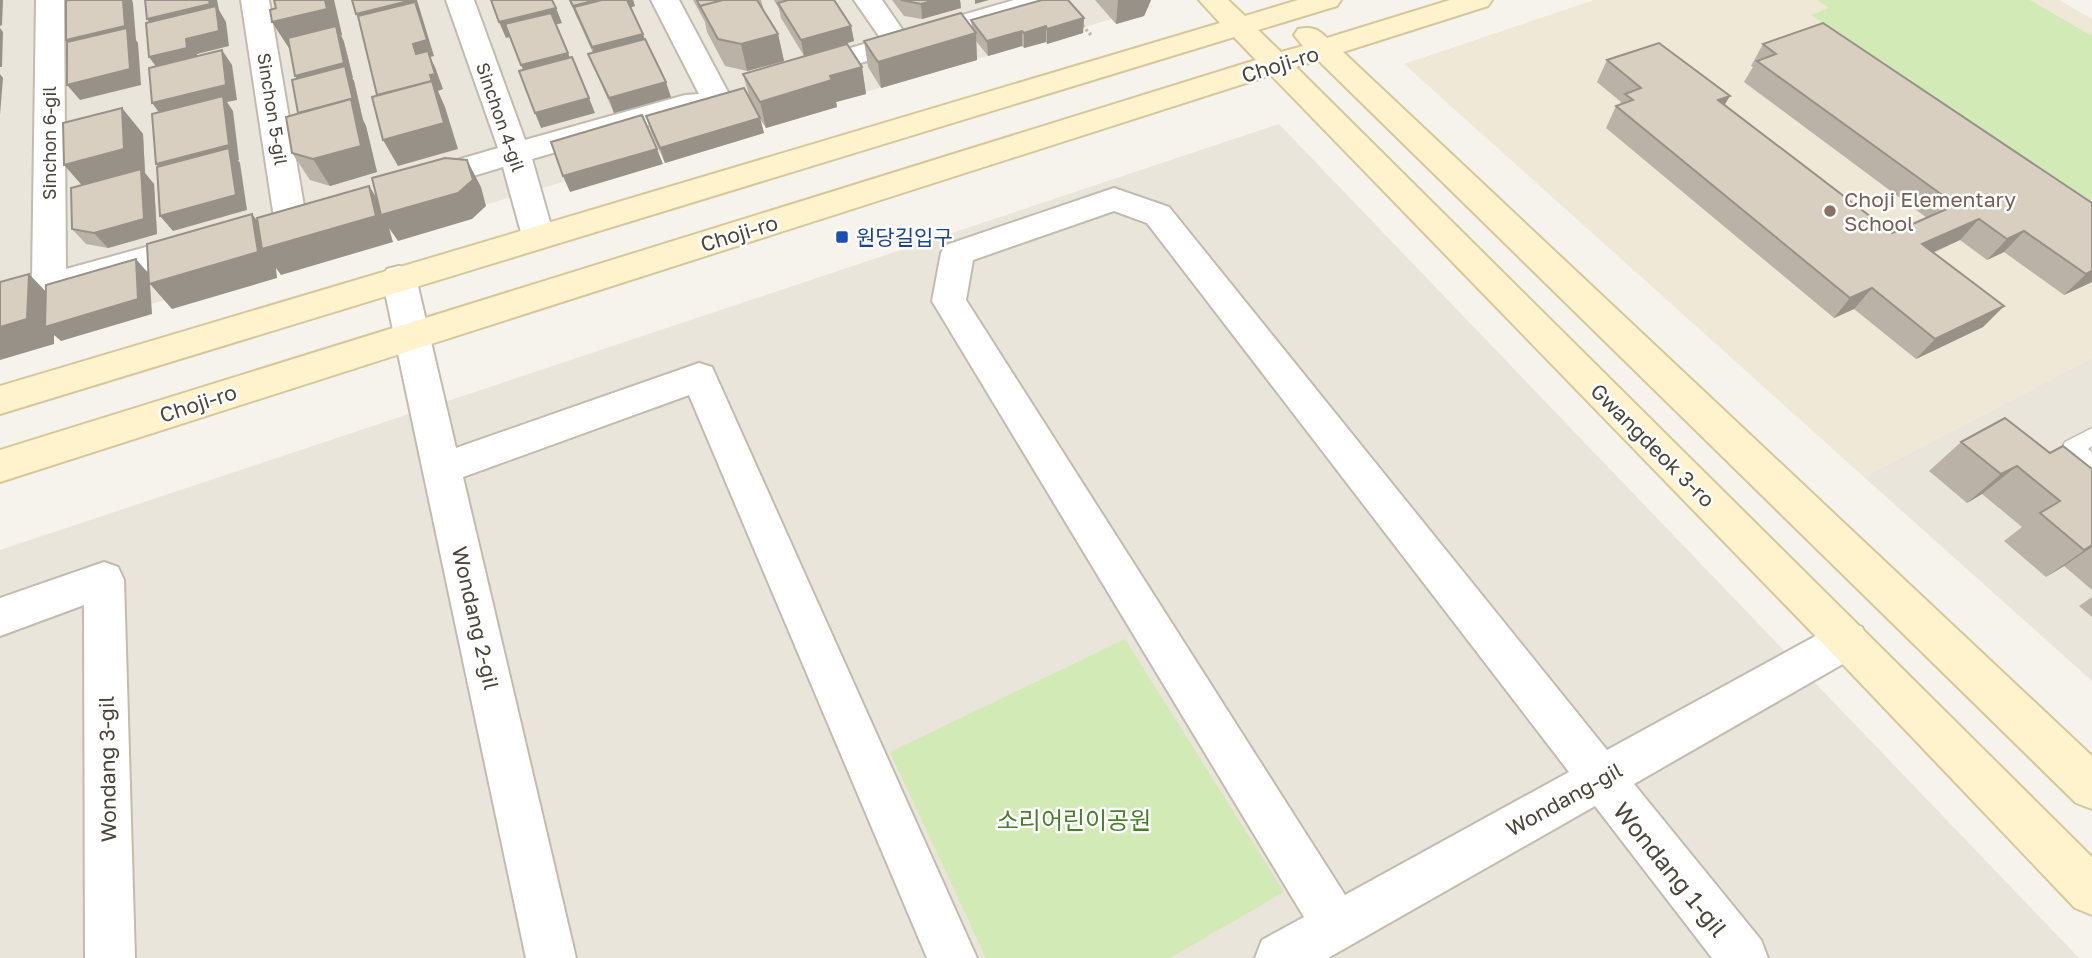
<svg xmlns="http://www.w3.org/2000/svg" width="2092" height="958" font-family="'Golos Text','Noto Sans KR',sans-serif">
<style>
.residential{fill:#eae5da}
.education{fill:#efe8d6}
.green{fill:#d2eab5}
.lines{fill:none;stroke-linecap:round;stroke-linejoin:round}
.lane-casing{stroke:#c2bbae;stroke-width:3}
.street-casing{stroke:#c2bbae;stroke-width:4}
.secondary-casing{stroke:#d6c79b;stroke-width:4}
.path{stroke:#c4b79f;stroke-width:3.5;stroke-dasharray:2.5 2.5;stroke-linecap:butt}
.lane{fill:#fff;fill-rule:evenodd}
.street{fill:#fff;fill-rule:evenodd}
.secondary{fill:#fff3cd;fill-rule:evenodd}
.wall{fill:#bab2a6}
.shaded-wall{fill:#979187}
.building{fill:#d8cfc1;stroke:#979187;stroke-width:2}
.education-dot{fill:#8d6e63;stroke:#fff;stroke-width:2.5}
.transit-dot{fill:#1a4fb4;stroke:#fff;stroke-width:2.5}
.labels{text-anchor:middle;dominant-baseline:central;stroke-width:5;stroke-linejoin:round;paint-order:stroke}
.far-street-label{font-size:18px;fill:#4b4439;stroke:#fff}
.street-label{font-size:21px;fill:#4b4439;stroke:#fff}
.education-label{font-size:21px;fill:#785e54;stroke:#fff;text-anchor:start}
.transit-label{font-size:21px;fill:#164399;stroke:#fff;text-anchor:start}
.near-park-label{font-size:24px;fill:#4a7f2a;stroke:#fff}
.near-street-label{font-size:24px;fill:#4b4439;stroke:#fff}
</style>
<rect width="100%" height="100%" fill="#f6f3ec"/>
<!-- residential -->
<g class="residential">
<polygon points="0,0 1145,0 1152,7 0,349"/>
<polygon points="1279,124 2079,958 0,958 0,550"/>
<polygon points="2092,358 2092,681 1864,477"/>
</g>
<!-- education -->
<polygon class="education" points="1594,0 2059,0 2092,19 2092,358 1864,477 1404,64"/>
<!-- green -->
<g class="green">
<polygon points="1817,0 2030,0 2092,36 2092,202 1811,15 1829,8"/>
<polygon points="1125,639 1284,892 1170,958 986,958 890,752"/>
</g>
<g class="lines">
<!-- lane casing -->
<g class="lane-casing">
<path id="lane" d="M2092,428V446L2088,449L2092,452V472C2081,469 2067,459 2062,448L2065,442Z"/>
</g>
<!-- street casing -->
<g class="street-casing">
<g id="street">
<polygon points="36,0 64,0 66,269 197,233 209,237 214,245 209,253 0,313 0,287 32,279"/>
<polygon points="241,0 269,0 306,218 301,226 290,229 279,226 274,218"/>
<polygon points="446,0 474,0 525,140 685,95 699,94 651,0 679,0 730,96 725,103 709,104 705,109 532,159 554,236 550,244 538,247 526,244 522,236 503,167 420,192 409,188 404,181 409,174 498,148"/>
<polygon points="854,0 882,0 904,32 1014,0 1057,0 1053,6 803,80 793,77 789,71 793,65 881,39"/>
<path d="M1114,188L1169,207L1607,750L1832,627L1847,621L1862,627L1868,640L1862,653L1634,784L1761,940L1768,958H1712L1595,806L1328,958H1255L1262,940L1304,917L932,301L941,253L946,245ZM1114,211L1147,223L1569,772L1345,895L966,300L973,260Z"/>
<polygon points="399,266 411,269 416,278 456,448 699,363 712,367 977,958 927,958 689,395 463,477 576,958 526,958 382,278 387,269"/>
<polygon points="104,562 118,567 124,580 135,958 85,958 84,605 0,636 0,598"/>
</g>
</g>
<!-- secondary casing -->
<g class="secondary-casing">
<path id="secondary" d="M1199,0H1228L1245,16L1298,0H1341L1337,6L1258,30L1281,52L1303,46L1294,35L1298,29C1312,26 1318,29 1327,38L1450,0H1492L1488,6L1343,52L2092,756V809L2076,803L1318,60L1296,67L2092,857V915L2075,908L1832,653L1271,75L0,482V450L1256,60L1234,37L0,414V386L1220,23Z"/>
</g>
<!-- path -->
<polyline class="path" points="1079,22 1092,36"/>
<!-- lane -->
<use href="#lane" class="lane"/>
<!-- street -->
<use href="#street" class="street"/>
<!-- secondary -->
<use href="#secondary" class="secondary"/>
</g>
<!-- wall -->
<g class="wall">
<polygon points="274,0 334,0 342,35 341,35 344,42 353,78 352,78 354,81 363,120 366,126 377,172 330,186 310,180 292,153 298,113 297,78 295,76 290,48 289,48 272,22 276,8"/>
<polygon points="569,0 633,0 635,6 630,8 671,97 614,113 588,54 593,53"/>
<polygon points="693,0 761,0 764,11 778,34 784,61 747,71 725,66 707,32 705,22"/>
<polygon points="774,0 834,0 851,26 854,41 804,56 781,18 779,9"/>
<polygon points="892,0 960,0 961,8 922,19 904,16"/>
<polygon points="1095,0 1151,0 1144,16 1116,24"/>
<polygon points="1084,18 1083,33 1047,44 1046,42 1024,48 1022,46 988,56 976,41 977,60 881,88 868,67 864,41 972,27 971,20"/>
<polygon points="1763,44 2092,203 2092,282 2064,295 2004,252 1987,260 1960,240 1933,253 2004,306 1983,327 1916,359 1854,309 1834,318 1606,128 1616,106 1619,106 1621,102 1597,82 1607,60 1730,96 1724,105 1892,233 1927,218 1744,82 1753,67 1751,66"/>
<polygon points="862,67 866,94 836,102 837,107 766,128 760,119 764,133 665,163 651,132 646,116 750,99 743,74"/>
<polygon points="122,108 143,134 145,173 154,184 157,234 108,248 86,244 72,229 81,185"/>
<polygon points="1961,442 2050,453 2092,469 2092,590 2064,566 2046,577 2004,541 2022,527 1982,494 1967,503 1929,471"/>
<polygon points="2092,597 2092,617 2079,606"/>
</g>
<!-- shaded-wall -->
<g class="shaded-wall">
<polygon points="0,0 3,0 2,25 0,26"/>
<polygon points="69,0 132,0 133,3 136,40 138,43 141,85 80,100 67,85 78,55 66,40"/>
<polygon points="209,0 217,0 219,10 226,22 229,46 197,54 198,63 160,72 149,57 158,35 147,19"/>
<polygon points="325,0 334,0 342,35 341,35 344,42 353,78 352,78 354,81 363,120 366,126 377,172 330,186 313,159 310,140 348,79 305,91 295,76 338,36 289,48 272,22"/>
<polygon points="412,0 417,0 434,56 430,57 435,67 443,89 438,91 445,107 458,149 398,166 383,140 421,59 364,29 356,14"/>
<polygon points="596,0 633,0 635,6 580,21 574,7 578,21 573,6"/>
<polygon points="935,0 960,0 961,8 922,19 921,4"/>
<polygon points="975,0 989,0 975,4"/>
<polygon points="1118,0 1151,0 1144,16 1116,24"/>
<polygon points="556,8 562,23 506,38 499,22"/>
<polygon points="1084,18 1083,33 1047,44 1047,29"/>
<polygon points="851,26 854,41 804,56 801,40"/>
<polygon points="1046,26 1046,42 1024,48 1024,33"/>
<polygon points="0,28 3,32 2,67 0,67"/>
<polygon points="1022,31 1022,46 988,56 987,41"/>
<polygon points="976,33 977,60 881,88 878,62"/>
<polygon points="643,34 648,49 597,63 592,47"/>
<polygon points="778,34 784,61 747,71 741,44"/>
<polygon points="222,50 232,65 237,100 227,102 233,111 239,160 238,160 240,163 247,210 173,231 160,216 168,179 156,164 164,119 152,103"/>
<polygon points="568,53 574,68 528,81 521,65"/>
<polygon points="862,67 866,94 836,102 837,107 766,128 760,102 830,76"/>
<polygon points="0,74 3,78 0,115"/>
<polygon points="666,82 671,97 614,113 609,98"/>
<polygon points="1730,96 1717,117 1718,100"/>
<polygon points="589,98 595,113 541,128 535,113"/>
<polygon points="122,108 143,134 145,173 154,184 157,234 108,248 94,233 87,191 64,165"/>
<polygon points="760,118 764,133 665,163 660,148"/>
<polygon points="657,149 663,164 570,192 563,176"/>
<polygon points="467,160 481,187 486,206 472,219 398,241 389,228 393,242 281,275 276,268 277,278 172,309 150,284 152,314 61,341 54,335 54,344 0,360 0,327 29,274 54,300 136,259 149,274 252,214 272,240 369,186 386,212"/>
<polygon points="1979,219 1960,240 1904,265 1922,244"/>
<polygon points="2024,231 2004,252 1987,260 2007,239"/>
<polygon points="2092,271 2092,282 2064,295 2086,274"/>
<polygon points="1872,288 1854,309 1834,318 1850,298"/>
<polygon points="2004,306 1983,327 1916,359 1935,339"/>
<polygon points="2017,466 1982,494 1967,503 2001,474"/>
<polygon points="2092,545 2092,547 2064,566 2046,577"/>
</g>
<!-- building -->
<g class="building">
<polygon points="68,0 123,0 125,26 66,40 66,1"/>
<polygon points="145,0 209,0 210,4 147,19"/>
<polygon points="274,0 325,0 327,9 272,22 270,10 276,8"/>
<polygon points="352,0 412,0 356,14"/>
<polygon points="491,0 552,0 556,8 499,22"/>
<polygon points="570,0 596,0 573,6"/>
<polygon points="602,0 627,0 643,34 592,47 574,7"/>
<polygon points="697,0 723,0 700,7"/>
<polygon points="723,0 757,0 778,34 741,44 718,39 700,6"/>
<polygon points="788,0 834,0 851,26 801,40 778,3"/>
<polygon points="901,0 935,0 921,4"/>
<polygon points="1042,0 1068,0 1084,18 1047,29 1046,26 1024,33 1022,31 987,41 971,20"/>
<polygon points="415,2 427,40 413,44 416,54 428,51 435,74 430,75 432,82 432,81 377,95 358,16"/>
<polygon points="216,6 219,31 186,39 187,48 149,57 146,23"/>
<polygon points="551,13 568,53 521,65 505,24"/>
<polygon points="961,13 976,33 878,62 864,41"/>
<polygon points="1823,23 2092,203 2092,271 2086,274 2024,231 2007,239 1979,219 1922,244 2004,306 1935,339 1872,288 1850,298 1616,106 1633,100 1625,94 1641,88 1607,60 1659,43 1730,96 1718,100 1892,233 1956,205 1757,61 1776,54 1763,44"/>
<polygon points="336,26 344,63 295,76 288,38"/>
<polygon points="127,28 130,69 67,85 67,42"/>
<polygon points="645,39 666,82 609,98 588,54"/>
<polygon points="847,44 862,67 830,76 832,80 760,102 743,74"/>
<polygon points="222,50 226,85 152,103 149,68"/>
<polygon points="572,57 589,98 535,113 519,71"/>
<polygon points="345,66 354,105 351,99 298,113 292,80"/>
<polygon points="432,81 444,123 383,140 372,97"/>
<polygon points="744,88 760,118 660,148 646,116"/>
<polygon points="223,96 229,145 156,164 152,114"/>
<polygon points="351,99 361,146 313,159 292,153 286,117"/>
<polygon points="122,108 124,149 64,165 63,123"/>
<polygon points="642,115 657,149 563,176 551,142"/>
<polygon points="229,148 236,195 160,216 157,167"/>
<polygon points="445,158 467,160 473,180 458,193 381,215 372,178"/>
<polygon points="141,169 144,219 94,233 72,229 71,188"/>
<polygon points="369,186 376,216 262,249 257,218"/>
<polygon points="252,214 258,252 149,284 147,244"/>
<polygon points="136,259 138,299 45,327 46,285"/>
<polygon points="29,274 27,319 0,327 0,282"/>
<polygon points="2005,418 2050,453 2063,446 2092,469 2092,545 2084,550 2040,513 2060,501 2017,466 2001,474 1961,442"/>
</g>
<!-- markers -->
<circle class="education-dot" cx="1830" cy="211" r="7"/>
<rect class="transit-dot" x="835" y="230" width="14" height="14" rx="3.5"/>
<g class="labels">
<!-- far-street labels -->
<g class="far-street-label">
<text transform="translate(273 109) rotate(81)">Sinchon 5-gil</text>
<text transform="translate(501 117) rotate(71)">Sinchon 4-gil</text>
<text transform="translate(49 143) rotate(-90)">Sinchon 6-gil</text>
</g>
<!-- street labels -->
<g class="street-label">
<text transform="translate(1280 64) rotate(-17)">Choji-ro</text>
<text transform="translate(739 233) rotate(-17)">Choji-ro</text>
<text transform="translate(198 403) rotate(-18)">Choji-ro</text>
<text transform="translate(1653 445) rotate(45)">Gwangdeok 3-ro</text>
<text transform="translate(476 618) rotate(77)">Wondang 2-gil</text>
<text transform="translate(107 769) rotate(-91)">Wondang 3-gil</text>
<text transform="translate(1564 799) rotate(-29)">Wondang-gil</text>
</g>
<!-- education labels -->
<g class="education-label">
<text x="1844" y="199">Choji Elementary<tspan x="1844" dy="24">School</tspan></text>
</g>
<!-- transit labels -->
<g class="transit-label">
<text x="856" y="237">원당길입구</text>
</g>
<!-- near-park labels -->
<g class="near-park-label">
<text x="1074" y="819">소리어린이공원</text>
</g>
<!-- near-street labels -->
<g class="near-street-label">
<text transform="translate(1671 869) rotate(51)">Wondang 1-gil</text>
</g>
</g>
</svg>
